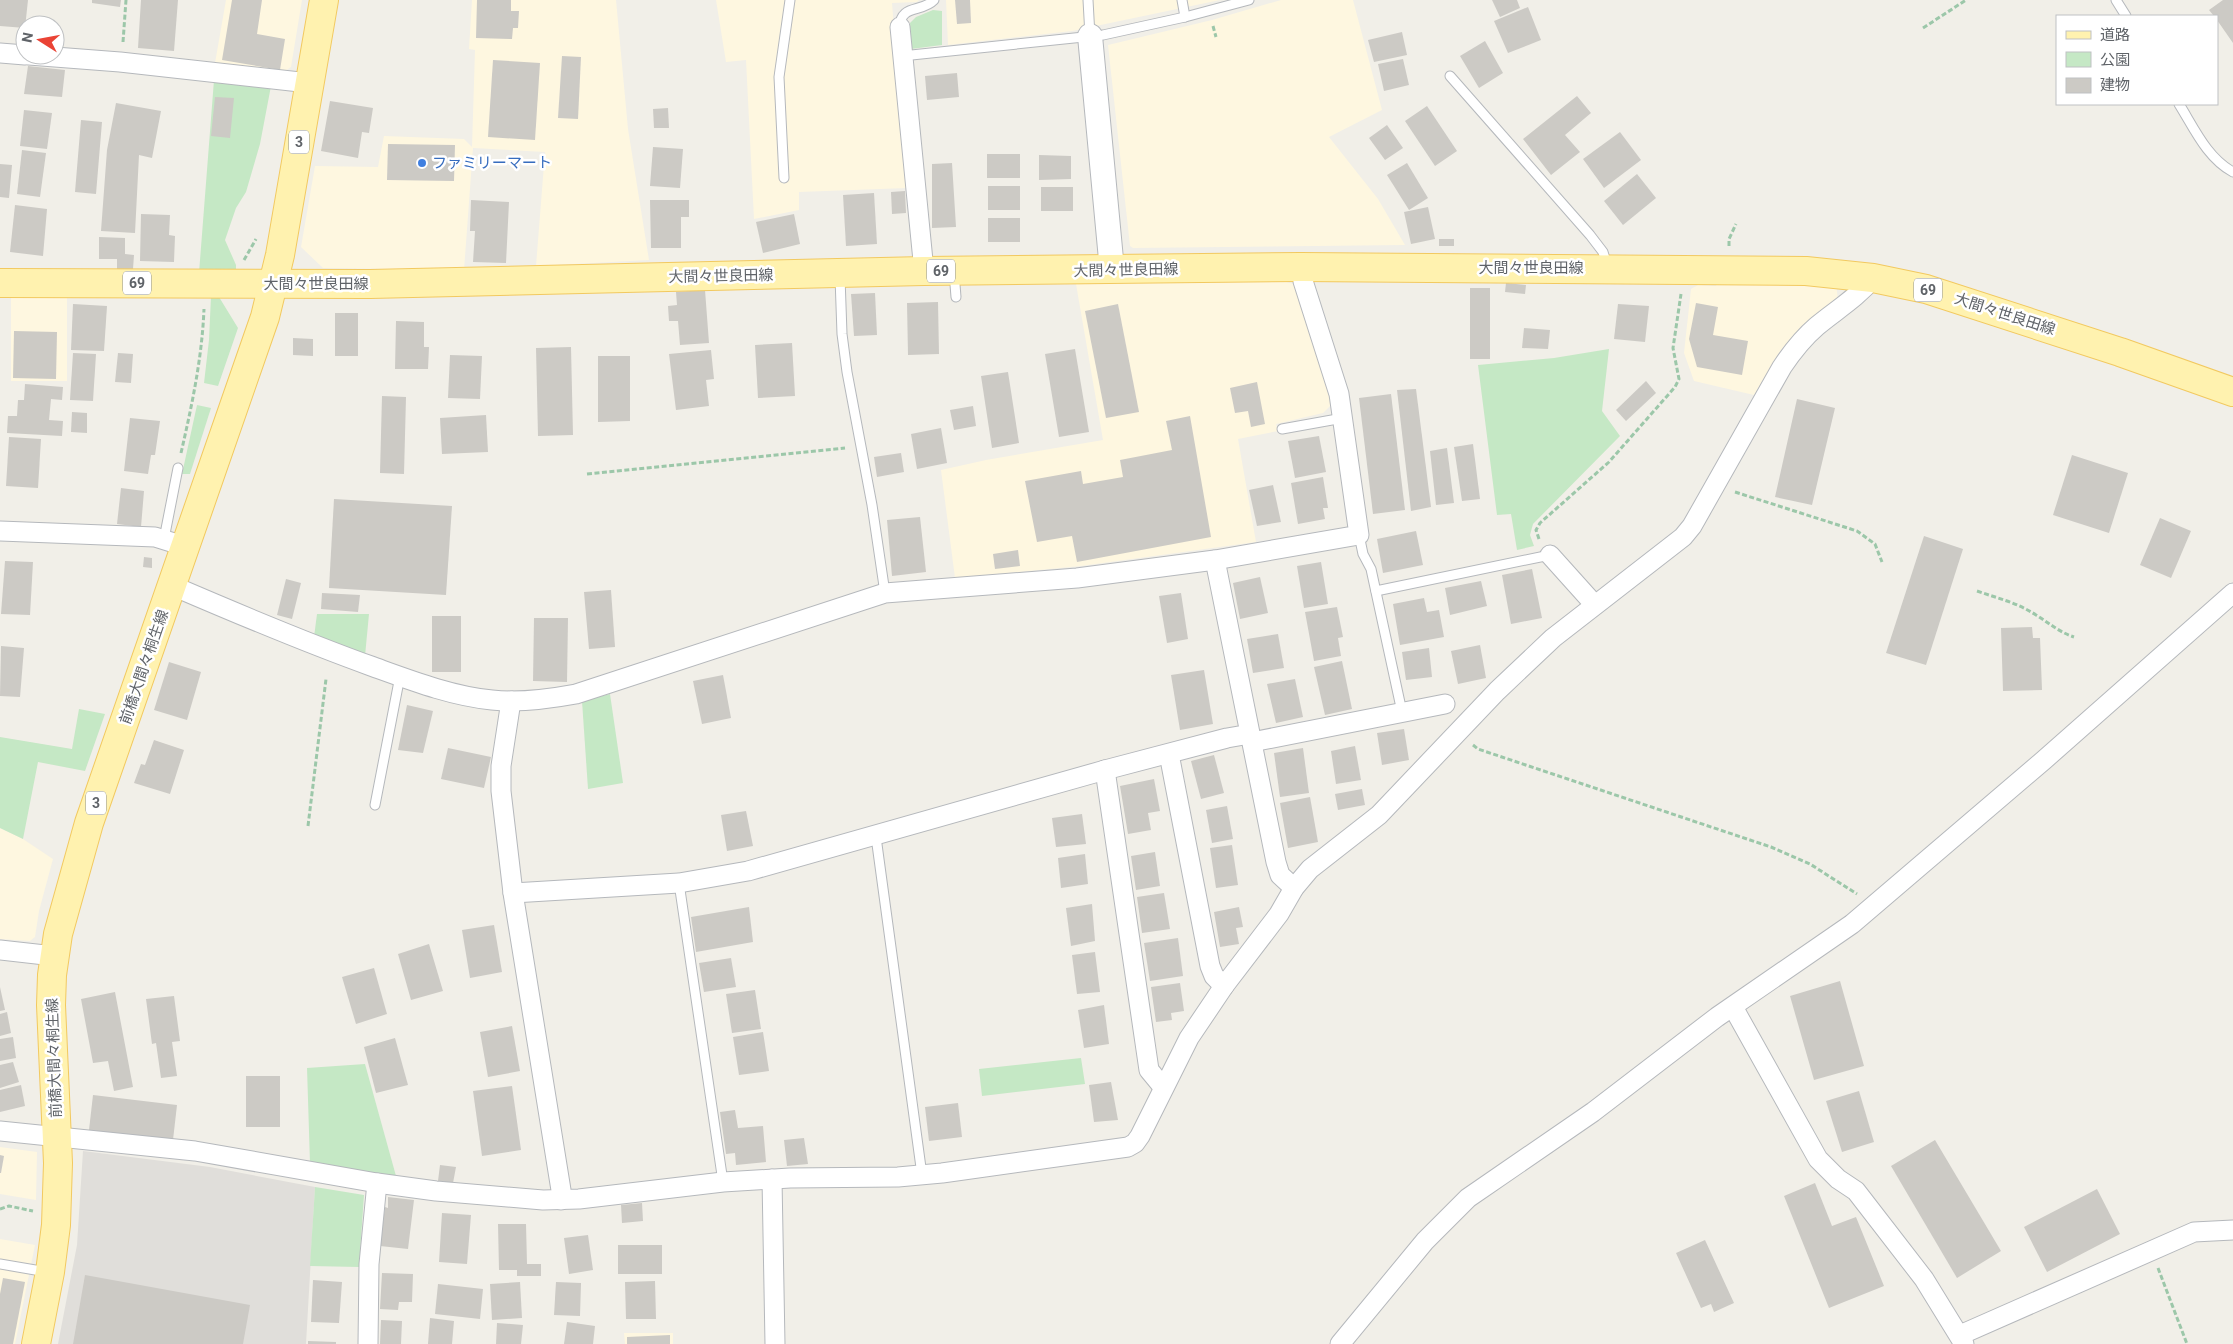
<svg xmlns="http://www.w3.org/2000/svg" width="2233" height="1344" font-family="Roboto,'Noto Sans JP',sans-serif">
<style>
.commercial{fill:#fef7e0}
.industrial{fill:#e0deda}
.green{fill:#c5e8c5}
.building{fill:#cccac5}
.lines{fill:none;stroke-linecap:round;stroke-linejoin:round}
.service-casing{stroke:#b5b8bc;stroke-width:11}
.minor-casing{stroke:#b5b8bc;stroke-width:21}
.tertiary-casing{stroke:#b5b8bc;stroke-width:26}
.primary-casing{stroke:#f2c960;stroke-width:30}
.path{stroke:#9cc7a9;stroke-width:3;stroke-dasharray:5 2.5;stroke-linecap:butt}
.service{stroke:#fff;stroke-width:9}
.minor{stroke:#fff;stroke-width:19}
.tertiary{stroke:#fff;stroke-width:24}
.primary{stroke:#fff2af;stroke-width:28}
.shop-dot{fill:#3f7fe0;stroke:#fff;stroke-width:2}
.labels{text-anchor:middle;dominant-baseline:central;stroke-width:5;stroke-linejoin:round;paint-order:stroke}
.shield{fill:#fff;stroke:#8f9295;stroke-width:1}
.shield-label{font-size:14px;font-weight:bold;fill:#5f6368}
.shop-label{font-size:15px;fill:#366cbe;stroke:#fff;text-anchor:start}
.street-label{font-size:15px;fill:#5f6368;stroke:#fff}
</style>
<rect width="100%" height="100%" fill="#f1efe8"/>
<!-- commercial -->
<g class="commercial">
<polygon points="226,0 302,0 291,67 282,73 215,63"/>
<polygon points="472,0 616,0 628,129 649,260 536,266 545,152 473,148 464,270 323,268 301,247 315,166 378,167 384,136 464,139 472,147 475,50 469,49"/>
<polygon points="716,0 919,0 917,2 892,3 907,188 799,192 799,210 754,219 746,60 726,62"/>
<polygon points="946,0 1220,0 1072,31 948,45"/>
<polygon points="1281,0 1353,0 1382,110 1329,137 1378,199 1405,245 1133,248 1130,246 1108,45 1212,20"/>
<polygon points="1160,280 1286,282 1294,284 1299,294 1332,404 1323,413 1276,424 1278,431 1238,439 1256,542 1081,566 955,578 941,470 986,460 1103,440 1076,284"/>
<polygon points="1719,281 1836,284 1838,300 1800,329 1780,351 1754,395 1694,381 1684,353 1691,289 1698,285 1716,286"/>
<polygon points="11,297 67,298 67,381 11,381"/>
<polygon points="0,828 23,839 53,859 39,911 35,937 30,941 0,939"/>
<polygon points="0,1147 37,1152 36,1200 0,1194"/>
<polygon points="0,1239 35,1245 15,1344 0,1344"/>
<polygon points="624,1333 673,1333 673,1344 625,1344"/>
</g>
<!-- industrial -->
<polygon class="industrial" points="83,1151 210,1167 315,1187 306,1344 58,1344 77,1245"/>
<!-- green -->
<g class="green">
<polygon points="933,10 942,11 942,45 911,49 910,23 916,17"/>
<polygon points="214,80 271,86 260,144 246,192 236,208 225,240 236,265 236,273 199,273"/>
<polygon points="211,296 219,297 238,328 218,386 204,383 209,340"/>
<polygon points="1609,349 1602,411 1620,436 1533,524 1530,535 1534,546 1517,550 1511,514 1497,515 1478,365 1554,358"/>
<polygon points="197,405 211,408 190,474 182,474"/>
<polygon points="317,614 369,614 365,656 314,637"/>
<polygon points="610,694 623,783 588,789 582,701"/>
<polygon points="79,709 105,714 85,771 38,762 23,839 0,828 0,737 72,749"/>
<polygon points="1081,1058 1085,1084 982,1096 979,1069"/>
<polygon points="365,1064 396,1176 310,1163 307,1068"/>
<polygon points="315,1187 364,1195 359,1267 310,1266"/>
</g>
<!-- building -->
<g class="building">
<polygon points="0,0 28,0 25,28 0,26"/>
<polygon points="92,0 121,0 120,7 92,3"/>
<polygon points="141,0 178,0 174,51 138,48"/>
<polygon points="232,0 262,0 257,34 285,39 280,70 222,60"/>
<polygon points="477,0 511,0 511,11 519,11 518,28 513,28 512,39 476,38"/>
<polygon points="955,0 970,0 971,23 957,24"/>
<polygon points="1492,0 1517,0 1520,8 1500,17"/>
<polygon points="2223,0 2233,0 2233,43 2217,20 2217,16 2214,16 2209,10"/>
<polygon points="1528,7 1541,40 1508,53 1494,21"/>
<polygon points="1402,32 1407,55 1374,62 1368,40"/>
<polygon points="1485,41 1503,73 1479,88 1460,56"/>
<polygon points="562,56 581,57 578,119 558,118"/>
<polygon points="1403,59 1409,85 1384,91 1378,64"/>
<polygon points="493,60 540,63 535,140 488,137"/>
<polygon points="28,66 65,70 62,97 24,94"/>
<polygon points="957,73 959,97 927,100 925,76"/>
<polygon points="1577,96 1591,113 1565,135 1580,152 1551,175 1523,139"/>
<polygon points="215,97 234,98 230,138 211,136"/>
<polygon points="330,101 373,108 369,133 362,132 358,158 321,151"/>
<polygon points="116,103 161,111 152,158 139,155 135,233 101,231 107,150"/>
<polygon points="1427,106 1457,151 1435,166 1405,121"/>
<polygon points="668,108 669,128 654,128 653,109"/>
<polygon points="24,110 52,113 47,149 20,146"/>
<polygon points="81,120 102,122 96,194 75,192"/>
<polygon points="1387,125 1403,148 1385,160 1369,138"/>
<polygon points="1620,132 1641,160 1604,188 1583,159"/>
<polygon points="388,144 455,145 454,181 387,180"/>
<polygon points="653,147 683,149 680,188 650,186"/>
<polygon points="22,150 46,153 40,197 17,194"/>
<rect x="987" y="154" width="33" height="24"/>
<polygon points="1039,155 1071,156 1071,179 1039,180"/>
<polygon points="952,163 956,227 932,228 932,164"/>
<polygon points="1407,163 1428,198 1409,210 1387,175"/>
<polygon points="0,164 12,165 9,198 0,197"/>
<polygon points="1637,174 1656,198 1623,225 1604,201"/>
<rect x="988" y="186" width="32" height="24"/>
<rect x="1041" y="187" width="32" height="24"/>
<polygon points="905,191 906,213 892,214 891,192"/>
<polygon points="874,193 877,244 846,246 843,195"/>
<polygon points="471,200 509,202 506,263 473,262 475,231 470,231"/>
<polygon points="650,200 689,200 689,217 681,217 681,248 651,248"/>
<polygon points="15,205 47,209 43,256 10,252"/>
<polygon points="1428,207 1435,239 1411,244 1404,212"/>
<polygon points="141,214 170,215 169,235 175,236 174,262 140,261"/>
<polygon points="794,214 800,244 763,253 756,222"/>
<rect x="988" y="218" width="32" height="24"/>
<polygon points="99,237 125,238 125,254 134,255 133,269 117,269 117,259 99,259"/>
<rect x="1439" y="239" width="15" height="7"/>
<polygon points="1506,283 1526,285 1525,294 1505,292"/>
<rect x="1470" y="288" width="20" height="71"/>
<polygon points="705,290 709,343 680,345 678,321 669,321 668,306 677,305 676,292"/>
<polygon points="875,293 877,335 854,336 851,294"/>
<polygon points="938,302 939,354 908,355 907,303"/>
<polygon points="1696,303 1718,307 1713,335 1748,341 1742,375 1697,367 1689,339"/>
<polygon points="73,304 107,306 104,351 71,350"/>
<polygon points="1118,304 1139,412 1106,418 1085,311"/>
<polygon points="1618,304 1649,306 1645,342 1614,339"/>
<rect x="335" y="313" width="23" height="43"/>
<polygon points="396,321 424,322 424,347 429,347 428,369 395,369"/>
<polygon points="1524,328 1550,330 1548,349 1522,348"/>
<polygon points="14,331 57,332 56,379 13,378"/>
<polygon points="293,338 313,339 313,356 293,355"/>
<polygon points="792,343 795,396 758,398 755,345"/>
<polygon points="571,347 573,435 538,436 536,348"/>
<polygon points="1075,349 1089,432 1059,437 1045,354"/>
<polygon points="711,350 714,379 706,380 709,406 676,410 669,354"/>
<polygon points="73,353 96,354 93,401 70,400"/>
<polygon points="118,353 133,354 131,383 115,382"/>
<polygon points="450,355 482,356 480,399 448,398"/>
<polygon points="598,356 630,356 630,421 598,422"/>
<polygon points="1008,372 1019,443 992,448 981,376"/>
<polygon points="1646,381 1656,393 1626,421 1616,410"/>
<polygon points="1257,382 1265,424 1251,427 1248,411 1235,413 1230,388"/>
<polygon points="25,384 63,387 62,400 51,399 49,420 63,421 62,436 7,433 8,416 17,416 18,400 24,400"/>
<polygon points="1416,389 1431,507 1411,511 1397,390"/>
<polygon points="1391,394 1405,510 1373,514 1359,398"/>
<polygon points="382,396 406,397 404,474 380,473"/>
<polygon points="1797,399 1835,408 1812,505 1775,497"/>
<polygon points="973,406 976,426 954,430 950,410"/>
<polygon points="72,412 87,413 87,433 71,432"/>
<polygon points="486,415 488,452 442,454 440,418"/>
<polygon points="1190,416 1211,537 1077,562 1072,536 1037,542 1025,481 1081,471 1083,484 1123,477 1120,460 1172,450 1166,421"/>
<polygon points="130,418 160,421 155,455 151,455 148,474 124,471"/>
<polygon points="941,428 947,463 917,469 911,434"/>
<polygon points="1319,436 1326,472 1295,478 1288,441"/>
<polygon points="9,437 41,439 38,488 6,486"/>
<polygon points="1473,444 1480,499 1462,501 1454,447"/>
<polygon points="1447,448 1454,503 1436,505 1430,451"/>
<polygon points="901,453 904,472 877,477 874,457"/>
<polygon points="2072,455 2128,473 2109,533 2053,515"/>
<polygon points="1323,477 1328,508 1323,508 1325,519 1298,524 1291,483"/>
<polygon points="1273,485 1281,522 1257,526 1249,490"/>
<polygon points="121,488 144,491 141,527 117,524"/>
<polygon points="334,499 452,506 446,595 329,588"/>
<polygon points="920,517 926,572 892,576 887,520"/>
<polygon points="2160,518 2191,531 2171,578 2140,565"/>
<polygon points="1416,531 1423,565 1383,573 1377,539"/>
<polygon points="1924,536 1963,549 1926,665 1886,653"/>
<polygon points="1018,550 1020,566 995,569 993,554"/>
<polygon points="144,557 152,558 152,568 143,567"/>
<polygon points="5,561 33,562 30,615 1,614"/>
<polygon points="1321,562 1328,604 1304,608 1297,566"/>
<polygon points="1532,569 1542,618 1511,624 1502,575"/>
<polygon points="1260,577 1268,613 1240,619 1233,583"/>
<polygon points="286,579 301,583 292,619 277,615"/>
<polygon points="1481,581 1487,606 1450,615 1445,588"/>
<polygon points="611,590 615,647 589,649 584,592"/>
<polygon points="322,593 360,595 358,612 321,609"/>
<polygon points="1181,593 1188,639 1167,643 1159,596"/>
<polygon points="1424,598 1427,612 1439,610 1444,637 1400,645 1393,604"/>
<polygon points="1337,607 1343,637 1338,638 1341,656 1314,661 1305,612"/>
<rect x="432" y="616" width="29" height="56"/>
<polygon points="534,618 568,618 567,682 533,681"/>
<polygon points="2032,627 2033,638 2040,638 2042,690 2003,691 2001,628"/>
<polygon points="1278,634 1284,668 1253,673 1247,639"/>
<polygon points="1480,645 1486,678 1458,684 1451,651"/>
<polygon points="1,646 24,648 20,697 0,696"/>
<polygon points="1429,648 1432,677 1406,680 1402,652"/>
<polygon points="1342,661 1352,709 1325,715 1314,667"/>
<polygon points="169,662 201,672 187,720 154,710"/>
<polygon points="1204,670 1213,724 1180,730 1171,675"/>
<polygon points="723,675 731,718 702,724 693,681"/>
<polygon points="1295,679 1303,717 1276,723 1267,684"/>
<polygon points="407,705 433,711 423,753 398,750"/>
<polygon points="1404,729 1409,760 1382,765 1377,733"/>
<polygon points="154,740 184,750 170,794 134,783 141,764 145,765"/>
<polygon points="1355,746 1361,780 1336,784 1331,751"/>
<polygon points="448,748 491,757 484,788 441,779"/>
<polygon points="1303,748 1309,793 1280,797 1274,753"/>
<polygon points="1214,755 1224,793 1201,799 1191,761"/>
<polygon points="1154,779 1160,811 1148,813 1151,830 1128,834 1120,786"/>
<polygon points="1362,789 1365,805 1338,810 1335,794"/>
<polygon points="1310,797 1318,842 1288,848 1280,803"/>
<polygon points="1227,806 1233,839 1212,843 1206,810"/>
<polygon points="746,811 753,846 727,851 721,815"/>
<polygon points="1082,814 1086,844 1056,847 1052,818"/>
<polygon points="1232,845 1238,885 1216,888 1210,848"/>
<polygon points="1155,852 1160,886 1136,890 1131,856"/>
<polygon points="1085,854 1088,884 1061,888 1058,858"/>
<polygon points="1164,893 1170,929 1142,933 1137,897"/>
<polygon points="1092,904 1095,941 1071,946 1066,908"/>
<polygon points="749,907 753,942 696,952 691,917"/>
<polygon points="1239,907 1243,927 1236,928 1239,944 1220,947 1214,912"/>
<polygon points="494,925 502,972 470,978 462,930"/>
<polygon points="1178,938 1183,976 1150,981 1144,943"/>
<polygon points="429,944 443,991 411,1000 398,954"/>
<polygon points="1095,952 1100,992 1077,994 1072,955"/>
<polygon points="731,958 736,987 704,992 699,963"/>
<polygon points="374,968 387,1014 356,1024 342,977"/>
<polygon points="1840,981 1864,1066 1814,1080 1790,996"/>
<polygon points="1180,983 1184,1011 1171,1013 1172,1020 1156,1022 1151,987"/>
<polygon points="0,987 5,1010 0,1011"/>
<polygon points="755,990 761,1029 732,1033 726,994"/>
<polygon points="115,992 133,1087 114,1091 108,1061 93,1063 81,999"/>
<polygon points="174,996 180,1041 172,1042 177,1076 161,1078 156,1043 152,1044 146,999"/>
<polygon points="1104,1005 1109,1044 1084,1048 1078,1010"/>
<polygon points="7,1012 11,1033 0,1036 0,1014"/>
<polygon points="512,1026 520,1071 488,1077 480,1032"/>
<polygon points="763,1032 769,1071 739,1075 733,1037"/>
<polygon points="13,1037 16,1058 0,1061 0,1039"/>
<polygon points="395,1038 408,1085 376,1093 364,1047"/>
<polygon points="13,1062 19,1082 0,1088 0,1065"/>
<rect x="246" y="1076" width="34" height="51"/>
<polygon points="1111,1082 1118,1120 1094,1122 1089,1085"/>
<polygon points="21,1085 25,1106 0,1112 0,1090"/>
<polygon points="512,1086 521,1150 482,1156 473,1091"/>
<polygon points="1859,1091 1874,1142 1842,1152 1826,1101"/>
<polygon points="93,1095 177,1105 173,1140 89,1130"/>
<polygon points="958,1103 962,1137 929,1141 925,1107"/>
<polygon points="735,1110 738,1128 763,1126 766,1162 736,1165 735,1153 726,1154 720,1112"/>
<polygon points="804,1138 808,1164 787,1166 784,1140"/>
<polygon points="1935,1140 2001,1251 1957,1278 1891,1166"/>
<polygon points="0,1155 4,1156 1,1173 0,1173"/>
<polygon points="440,1165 456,1167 453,1183 438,1181"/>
<polygon points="1815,1183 1832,1226 1856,1217 1884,1286 1829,1308 1784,1196"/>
<polygon points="2097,1189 2120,1234 2047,1272 2024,1227"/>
<polygon points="388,1197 414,1200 408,1249 380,1246 385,1207 388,1208"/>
<polygon points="642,1203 643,1221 622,1223 621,1205"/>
<polygon points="442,1213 471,1215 467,1264 439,1262"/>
<polygon points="498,1224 526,1224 527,1264 541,1264 541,1276 517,1276 517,1270 499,1270"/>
<polygon points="588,1235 593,1270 569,1274 564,1238"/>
<polygon points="1705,1240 1734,1303 1714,1312 1711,1304 1701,1308 1676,1253"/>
<rect x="618" y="1245" width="44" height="29"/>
<polygon points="382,1273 413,1274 412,1302 399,1302 398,1310 380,1309"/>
<polygon points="85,1275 250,1305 243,1344 73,1344"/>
<polygon points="3,1278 25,1282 13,1344 0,1344 0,1294"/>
<polygon points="313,1280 342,1282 339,1323 311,1322"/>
<polygon points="655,1281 656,1319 626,1319 625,1282"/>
<polygon points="520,1282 522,1318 492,1320 490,1284"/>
<polygon points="556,1282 581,1283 580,1316 554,1315"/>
<polygon points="438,1284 483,1289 480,1319 435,1314"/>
<polygon points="430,1318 454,1321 452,1344 428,1344"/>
<polygon points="381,1320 402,1321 401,1344 380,1344"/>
<polygon points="567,1322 595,1326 593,1344 564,1344"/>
<polygon points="497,1323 523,1325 521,1344 496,1344"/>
<polygon points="670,1335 670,1344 627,1344 627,1337"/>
<polygon points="308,1341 336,1342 336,1344 308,1344"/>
</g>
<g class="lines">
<!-- service casing -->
<g class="service-casing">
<g id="service">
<polyline points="1088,0 1090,36"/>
<polyline points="1182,0 1185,17"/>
<polyline points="2116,0 2126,16"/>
<path d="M900,27C900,4 922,13 934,0"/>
<polyline points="902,56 1103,35 1185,17 1249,0"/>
<polyline points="1450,76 1590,235 1603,252 1607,265"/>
<path d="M2179,104C2194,128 2207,158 2233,172"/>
<polyline points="784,178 779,77 790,0"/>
<polyline points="954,272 956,297"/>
<polyline points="840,277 842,334 847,372 872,505 885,593"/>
<polyline points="1282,429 1343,418"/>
<polyline points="1359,535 1363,554 1371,569 1402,712"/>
<polyline points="164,539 178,468"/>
<polyline points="1376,591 1550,555"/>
<polyline points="375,805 400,676"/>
<polyline points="876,837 922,1175"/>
<polyline points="679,883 723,1182"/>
<polyline points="0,1264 47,1272"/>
</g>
</g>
<!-- minor casing -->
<g class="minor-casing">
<g id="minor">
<polyline points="900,27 924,271"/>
<polyline points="0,53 25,55"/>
<polyline points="29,55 120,62 309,83"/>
<polyline points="0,531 155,537 187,547"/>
<polyline points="1550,555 1594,604"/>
<polyline points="1215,560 1276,862 1280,875 1294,888"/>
<path d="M173,586C238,614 304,642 371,666C410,680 451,696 492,700C519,703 549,699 576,694L885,593L1077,578L1215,560L1359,535L1339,394L1303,281L1301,267"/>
<polyline points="511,701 501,766 501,791 513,893 561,1190 561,1200"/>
<polyline points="1252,742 1445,704"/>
<polyline points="1169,754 1210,966 1214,976 1224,986"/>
<polyline points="1105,770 1149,1070 1163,1087"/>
<polyline points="513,893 679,883 748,871 1105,770 1227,738 1250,734"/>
<polyline points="0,950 54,956"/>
<polyline points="1733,1007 1818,1159 1838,1179 1856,1191 1924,1279 1964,1344"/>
<path d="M0,1131L195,1151L377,1183L436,1191L543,1200L579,1199L723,1182L790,1178L898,1177L942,1173L1128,1147L1135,1143L1140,1136L1189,1038L1224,986L1279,914L1294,888L1310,869L1379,815L1497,691L1553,638L1683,537L1692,526L1782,367C1792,352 1803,338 1817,326C1836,310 1857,298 1873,278"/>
<polyline points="772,1179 775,1344"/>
<polyline points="1960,1335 2194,1232 2233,1230"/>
<polyline points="368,1344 369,1264 377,1183"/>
<polyline points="1340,1344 1425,1241 1468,1198 1593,1112 1717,1017 1852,924 2044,760 2233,593"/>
</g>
</g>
<!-- tertiary casing -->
<g class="tertiary-casing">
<polyline id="tertiary" points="1090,36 1112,270"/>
</g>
<!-- primary casing -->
<g class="primary-casing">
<g id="primary">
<polyline points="0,283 370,284 924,271 1301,267 1806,271 1873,278 1926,289 2120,352 2233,392"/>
<polyline points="36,1344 50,1272 56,1225 58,1163 51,1005 52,975 58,934 89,823 265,317 280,255 324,0"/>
</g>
</g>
<!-- path -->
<g class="path">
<polyline points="1213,26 1216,37"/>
<polyline points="1923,28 1966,0"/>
<polyline points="123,42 126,0"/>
<polyline points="1729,246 1729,239 1736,224"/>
<polyline points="244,260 256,239"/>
<path d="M181,453C192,405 202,358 204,309"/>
<polyline points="587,474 845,448"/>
<polyline points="1735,492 1857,531 1875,544 1882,562"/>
<polyline points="1539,539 1536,530 1540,523 1609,462 1675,387 1679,379 1673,348 1681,294"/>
<path d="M1977,591C1997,598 2018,603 2036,615C2049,623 2059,632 2074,637"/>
<polyline points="1473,745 1478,749 1771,847 1810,864 1857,894"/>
<polyline points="308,826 326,679"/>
<polyline points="0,1209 9,1206 33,1211"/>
<polyline points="2158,1268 2187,1344"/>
</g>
<!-- service -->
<use href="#service" class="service"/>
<!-- minor -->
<use href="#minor" class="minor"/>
<!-- tertiary -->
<use href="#tertiary" class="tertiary"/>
<!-- primary -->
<use href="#primary" class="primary"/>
</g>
<!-- markers -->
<circle class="shop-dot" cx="422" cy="163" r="5"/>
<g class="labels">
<!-- shield labels -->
<g class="shield">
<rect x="289" y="130.5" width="20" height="23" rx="4"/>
<rect x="927" y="259.5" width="28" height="23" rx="4"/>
<rect x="123" y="271.5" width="28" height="23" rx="4"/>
<rect x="1914" y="278.5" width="28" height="23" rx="4"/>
<rect x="86" y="791.5" width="20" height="23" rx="4"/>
</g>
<g class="shield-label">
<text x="299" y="142">3</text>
<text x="941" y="271">69</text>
<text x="137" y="283">69</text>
<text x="1928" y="290">69</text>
<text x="96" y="803">3</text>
</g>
<!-- shop labels -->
<g class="shop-label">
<text x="432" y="163">ファミリーマート</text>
</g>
<!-- street labels -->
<g class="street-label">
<text x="1531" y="268">大間々世良田線</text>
<text transform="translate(1126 270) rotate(-1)">大間々世良田線</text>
<text transform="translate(721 276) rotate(-1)">大間々世良田線</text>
<text x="316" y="284">大間々世良田線</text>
<text transform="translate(2005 314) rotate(18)">大間々世良田線</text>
<text transform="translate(144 667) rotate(-71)">前橋大間々桐生線</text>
<text transform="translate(54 1058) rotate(-92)">前橋大間々桐生線</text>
</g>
</g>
<!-- legend -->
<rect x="2056" y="15" width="162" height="90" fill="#ffffff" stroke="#bfc1c3"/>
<rect x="2066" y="31" width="25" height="8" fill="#fff2af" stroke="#bfc1c3"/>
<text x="2100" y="40" font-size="15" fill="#5f6368">道路</text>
<rect x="2066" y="52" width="25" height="15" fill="#c5e8c5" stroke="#bfc1c3"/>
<text x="2100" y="65" font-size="15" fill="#5f6368">公園</text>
<rect x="2066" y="78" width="25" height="15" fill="#cccac5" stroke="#bfc1c3"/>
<text x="2100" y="90" font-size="15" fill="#5f6368">建物</text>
<!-- north arrow -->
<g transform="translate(40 40) rotate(281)"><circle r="24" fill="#ffffff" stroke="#bfc1c3"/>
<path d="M0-4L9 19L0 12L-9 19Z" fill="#ea4335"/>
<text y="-8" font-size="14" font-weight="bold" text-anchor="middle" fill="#5f6368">N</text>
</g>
</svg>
